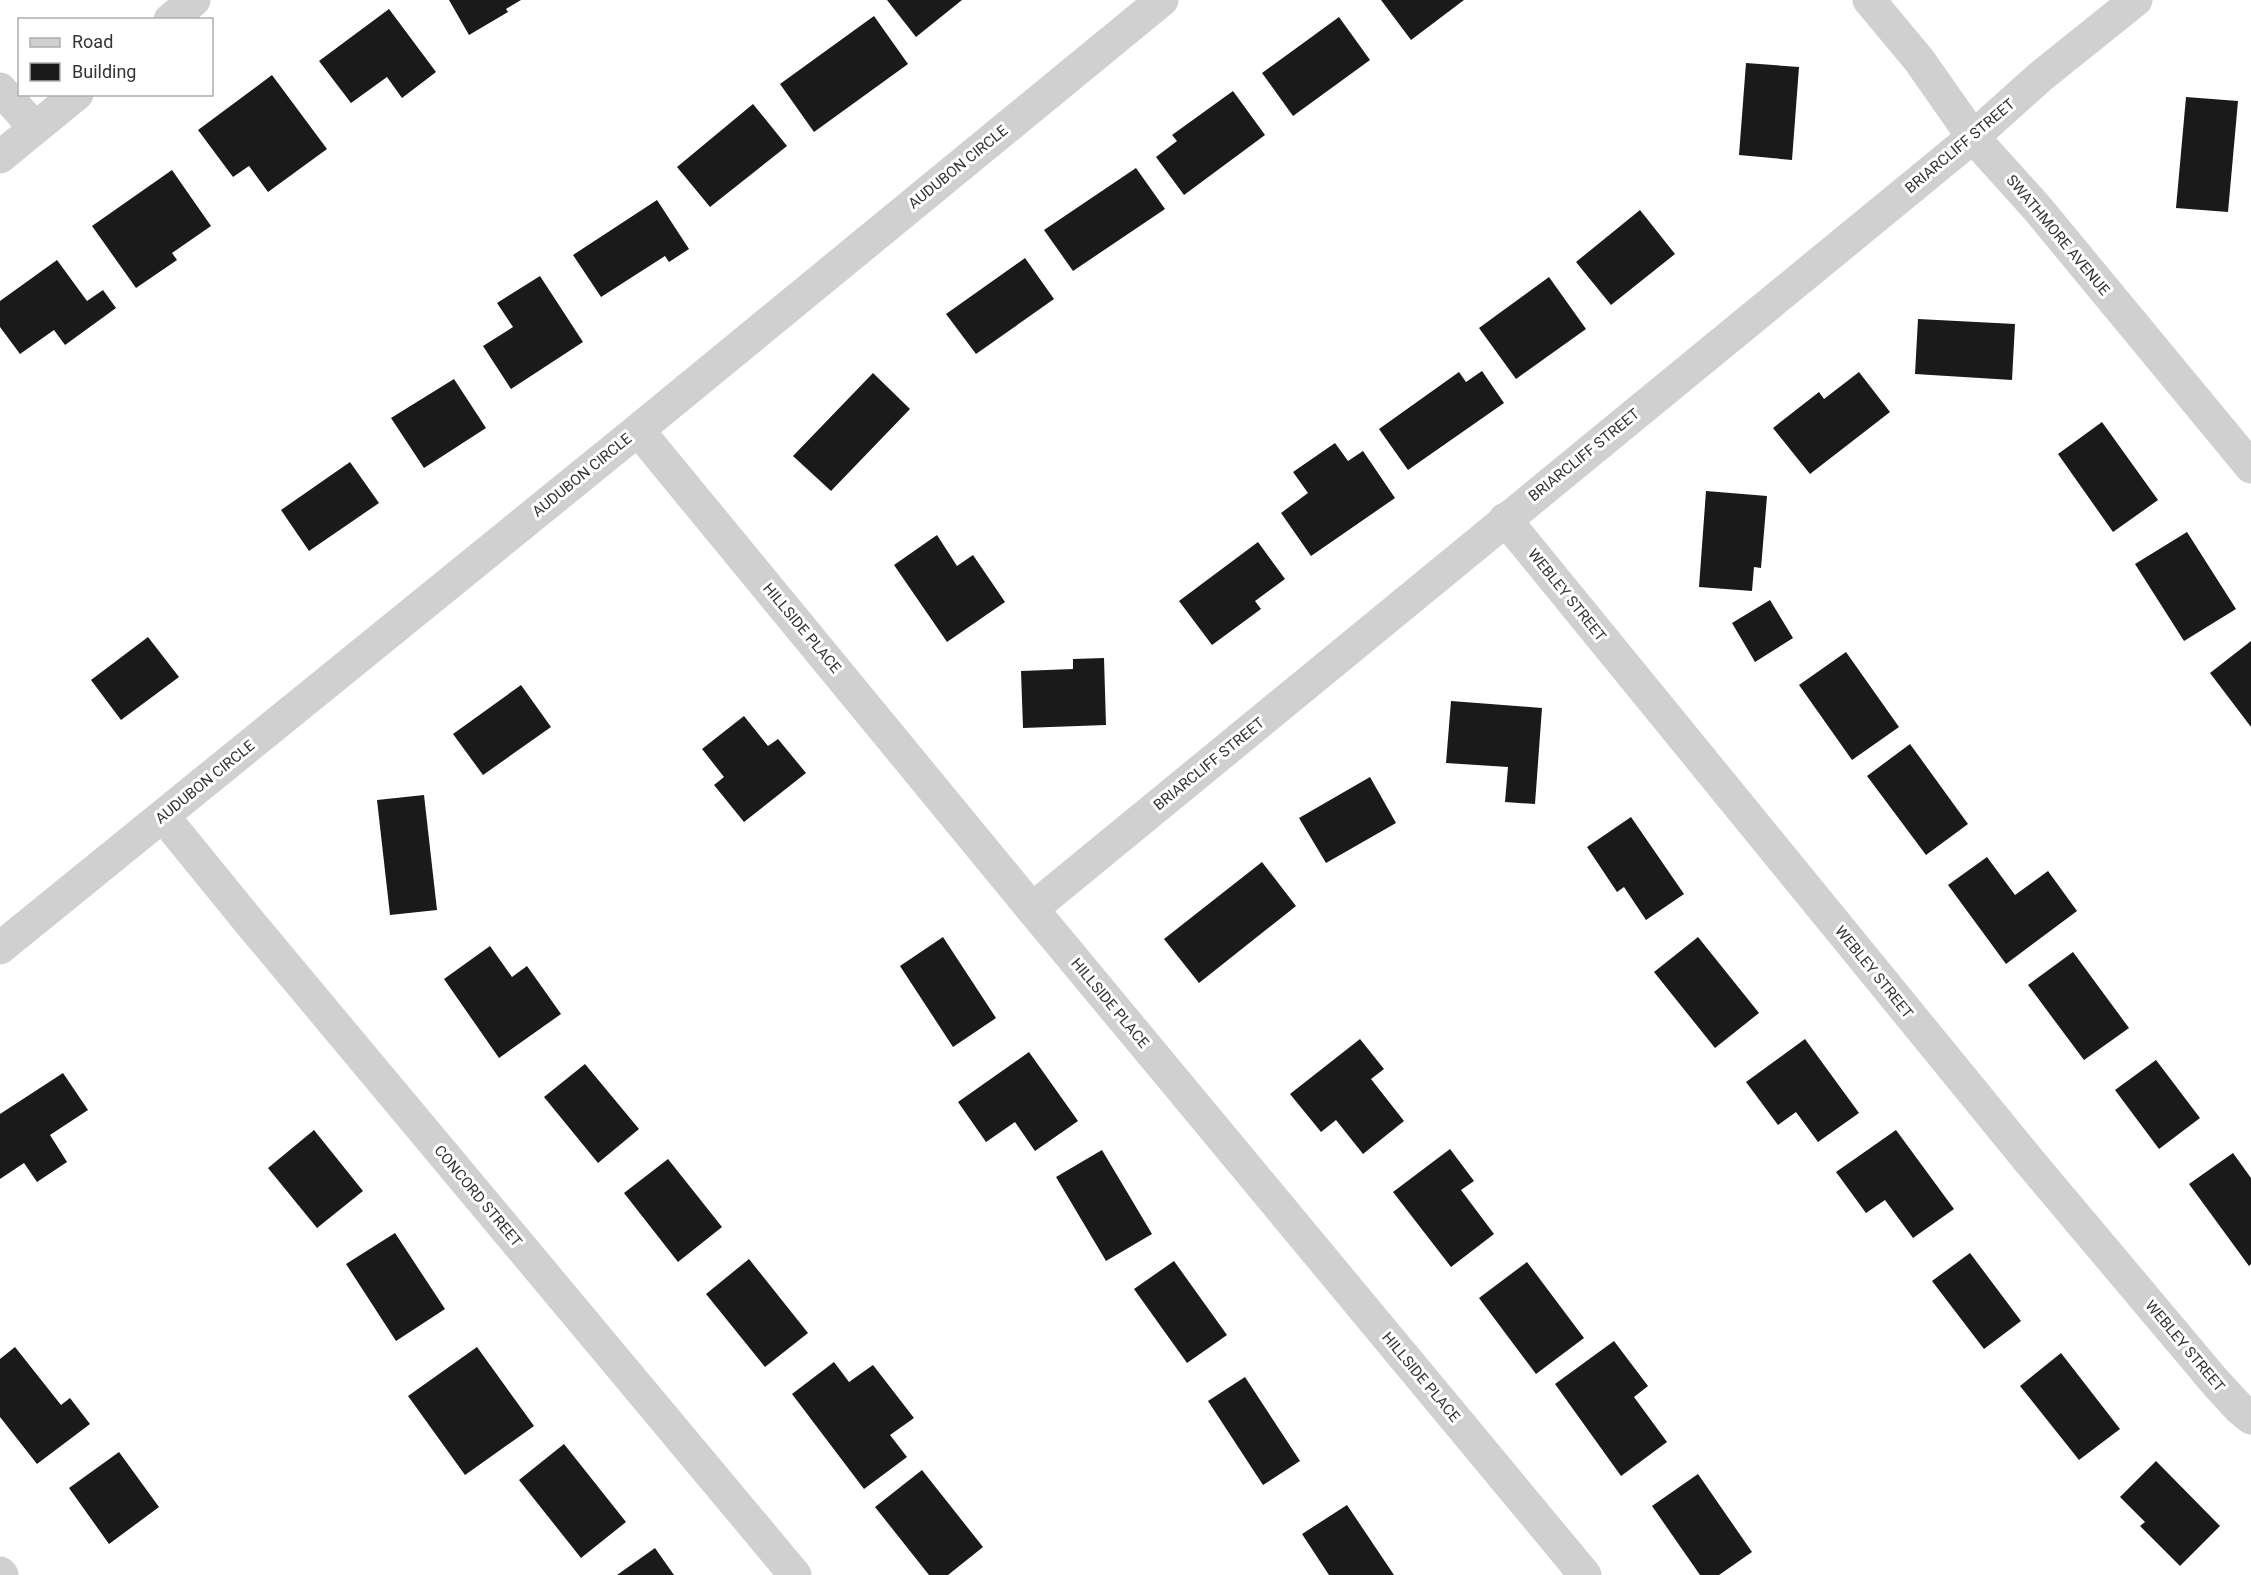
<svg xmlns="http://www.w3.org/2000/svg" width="2251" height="1575" font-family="Roboto,sans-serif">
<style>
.building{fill:#1a1a1a}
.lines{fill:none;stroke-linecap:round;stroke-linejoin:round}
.minor{stroke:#d0d0d0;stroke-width:33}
.labels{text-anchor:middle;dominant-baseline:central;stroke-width:6;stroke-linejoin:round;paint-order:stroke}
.street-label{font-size:15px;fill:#333;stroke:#fff}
</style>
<rect width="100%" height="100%" fill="#fff"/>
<!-- building -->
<g class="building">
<polygon points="449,0 521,0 506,9 508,12 469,35"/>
<polygon points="887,0 962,0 916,37"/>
<polygon points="1381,0 1464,0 1411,40"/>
<polygon points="389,9 436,72 402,98 387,77 351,103 319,61"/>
<polygon points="874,16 908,64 814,132 780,84"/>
<polygon points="1339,17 1370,60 1293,116 1262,73"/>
<polygon points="1746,63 1799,67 1792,160 1739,155"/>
<polygon points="272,75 327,149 268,192 249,166 233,177 198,130"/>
<polygon points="1233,91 1265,135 1184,195 1156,157 1177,141 1172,135"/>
<polygon points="2186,97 2238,101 2228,212 2176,208"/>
<polygon points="753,104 787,146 710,207 677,167"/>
<polygon points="1136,168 1165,209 1073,271 1044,230"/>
<polygon points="172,170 211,226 172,253 177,260 136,288 92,226"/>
<polygon points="657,200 689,249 669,262 665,256 601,297 573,255"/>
<polygon points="1640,210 1675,254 1611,305 1576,262"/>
<polygon points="1025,258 1054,299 976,354 946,314"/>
<polygon points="57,260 87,301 103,290 116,308 65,345 54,330 20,354 0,327 0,301"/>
<polygon points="540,276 583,342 511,389 483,346 513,327 497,303"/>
<polygon points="1549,277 1586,329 1516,379 1479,328"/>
<polygon points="1918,319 2015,324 2012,380 1915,374"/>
<polygon points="1482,371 1504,403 1408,470 1379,429 1459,372 1466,382"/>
<polygon points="1859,372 1890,412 1810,474 1773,428 1819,392 1824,399"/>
<polygon points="873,373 910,409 831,491 793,456"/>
<polygon points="454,379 486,428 424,468 391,418"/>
<polygon points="2102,422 2158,500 2113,532 2058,454"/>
<polygon points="1335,443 1348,461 1363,451 1395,498 1311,556 1281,513 1308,493 1293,472"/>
<polygon points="350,462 379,503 309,551 281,510"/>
<polygon points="1706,491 1767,496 1761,568 1754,567 1752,591 1699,587"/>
<polygon points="2187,532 2236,609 2184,641 2135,564"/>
<polygon points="937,535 957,566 973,555 1005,602 947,642 894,565"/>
<polygon points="1258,542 1285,579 1255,601 1261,609 1212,645 1179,601"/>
<polygon points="1770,600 1793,638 1755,662 1732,623"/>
<polygon points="148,637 179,677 121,720 91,680"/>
<polygon points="2251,641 2251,727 2210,673"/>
<polygon points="1846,652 1899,727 1852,760 1799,685"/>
<polygon points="1104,658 1106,725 1023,728 1021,671 1073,669 1073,659"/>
<polygon points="521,685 551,727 483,775 453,734"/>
<polygon points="1451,701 1542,708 1535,804 1505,802 1508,767 1446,763"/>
<polygon points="744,716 768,746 778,739 806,773 744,822 714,785 724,777 702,749"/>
<polygon points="1910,744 1968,824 1926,855 1867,776"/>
<polygon points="1370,777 1396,823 1326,863 1299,818"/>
<polygon points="424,795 437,910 390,915 377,800"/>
<polygon points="1631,817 1684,894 1646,920 1624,887 1617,892 1587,847"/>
<polygon points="1987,857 2015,895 2048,871 2077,911 2006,964 1948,885"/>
<polygon points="1262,862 1296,906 1199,983 1164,939"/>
<polygon points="943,937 996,1018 953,1047 900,966"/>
<polygon points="1698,937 1759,1013 1715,1048 1654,972"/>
<polygon points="490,946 512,977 527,966 561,1014 499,1058 444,979"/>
<polygon points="2073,952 2129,1028 2084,1060 2028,985"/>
<polygon points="1360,1039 1384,1069 1371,1079 1404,1121 1363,1154 1336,1120 1321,1132 1290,1094"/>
<polygon points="1805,1039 1859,1113 1818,1142 1796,1112 1778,1125 1746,1082"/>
<polygon points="1029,1052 1078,1121 1035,1151 1015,1122 986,1142 958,1102"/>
<polygon points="2156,1060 2200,1118 2159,1149 2115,1090"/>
<polygon points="585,1064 639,1129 598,1163 544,1097"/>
<polygon points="63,1073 88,1110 50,1135 67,1162 37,1182 24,1163 0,1179 0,1114"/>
<polygon points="314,1130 363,1191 317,1228 268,1168"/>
<polygon points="1896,1130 1954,1209 1913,1238 1885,1200 1866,1213 1836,1172"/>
<polygon points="1450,1149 1474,1181 1461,1190 1494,1234 1451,1267 1393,1192"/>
<polygon points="1102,1150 1152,1234 1106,1261 1056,1177"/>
<polygon points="2233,1153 2251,1178 2251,1264 2249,1266 2189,1184"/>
<polygon points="668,1159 722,1227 678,1262 624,1193"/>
<polygon points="395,1233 445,1309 396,1341 346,1264"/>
<polygon points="1970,1253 2021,1321 1984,1349 1932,1281"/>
<polygon points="749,1259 808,1333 765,1367 706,1294"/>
<polygon points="1174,1261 1227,1335 1187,1363 1134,1289"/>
<polygon points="1527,1262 1584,1338 1536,1374 1479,1298"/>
<polygon points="1614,1341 1648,1386 1634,1397 1667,1442 1621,1476 1555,1384"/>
<polygon points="15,1347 61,1405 70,1398 90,1424 37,1464 0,1417 0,1359"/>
<polygon points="477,1347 534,1426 465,1475 408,1396"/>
<polygon points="2061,1353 2120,1429 2079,1460 2020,1386"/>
<polygon points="834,1362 849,1382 873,1365 914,1418 890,1435 907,1457 864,1489 792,1394"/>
<polygon points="1245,1377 1300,1461 1263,1485 1208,1401"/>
<polygon points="564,1444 626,1522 581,1558 519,1480"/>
<polygon points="119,1452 159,1507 109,1544 69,1488"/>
<polygon points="2156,1461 2220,1526 2180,1566 2140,1526 2145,1522 2120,1497"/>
<polygon points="922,1470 983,1547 948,1575 929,1575 875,1507"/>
<polygon points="1698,1474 1752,1552 1719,1575 1700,1575 1652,1506"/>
<polygon points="1347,1505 1394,1575 1329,1575 1302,1534"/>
<polygon points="655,1548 674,1575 617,1575"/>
</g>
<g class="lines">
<!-- minor -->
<g class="minor">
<polyline points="1869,0 1919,60 1973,137 2037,208 2251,467"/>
<polyline points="170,20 194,0"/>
<polyline points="0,89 35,128"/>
<polyline points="0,157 77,94"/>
<polyline points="638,430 1032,909 1585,1575"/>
<polyline points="1505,519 2030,1162 2216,1383 2240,1409 2251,1418"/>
<polyline points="163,816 251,924 795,1575"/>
<polyline points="1032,909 1973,137 2040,77 2136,0"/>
<polyline points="0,948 638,430 1162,0"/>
<polyline points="0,1573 2,1575"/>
</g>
</g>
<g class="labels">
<!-- street labels -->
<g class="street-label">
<text transform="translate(1960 146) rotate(-40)">BRIARCLIFF STREET</text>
<text transform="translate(958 167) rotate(-39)">AUDUBON CIRCLE</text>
<text transform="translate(2058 235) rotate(50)">SWATHMORE AVENUE</text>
<text transform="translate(1584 455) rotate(-39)">BRIARCLIFF STREET</text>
<text transform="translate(582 475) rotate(-39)">AUDUBON CIRCLE</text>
<text transform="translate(1567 595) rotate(51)">WEBLEY STREET</text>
<text transform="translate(802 628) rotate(50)">HILLSIDE PLACE</text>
<text transform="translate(1209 764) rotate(-39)">BRIARCLIFF STREET</text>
<text transform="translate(205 782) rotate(-39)">AUDUBON CIRCLE</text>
<text transform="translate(1874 972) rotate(51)">WEBLEY STREET</text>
<text transform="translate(1110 1003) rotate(50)">HILLSIDE PLACE</text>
<text transform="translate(478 1196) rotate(50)">CONCORD STREET</text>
<text transform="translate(2185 1346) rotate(50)">WEBLEY STREET</text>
<text transform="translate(1421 1377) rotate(50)">HILLSIDE PLACE</text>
</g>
</g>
<!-- legend -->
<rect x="18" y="18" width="195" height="78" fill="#ffffff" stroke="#adadad" stroke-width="1.5"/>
<rect x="30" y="38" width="30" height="9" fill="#d0d0d0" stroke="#adadad" stroke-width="1.5"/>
<text x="72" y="48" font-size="18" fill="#333333">Road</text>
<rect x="30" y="63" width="30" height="18" fill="#1a1a1a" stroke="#adadad" stroke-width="1.5"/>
<text x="72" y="78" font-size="18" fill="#333333">Building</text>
</svg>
